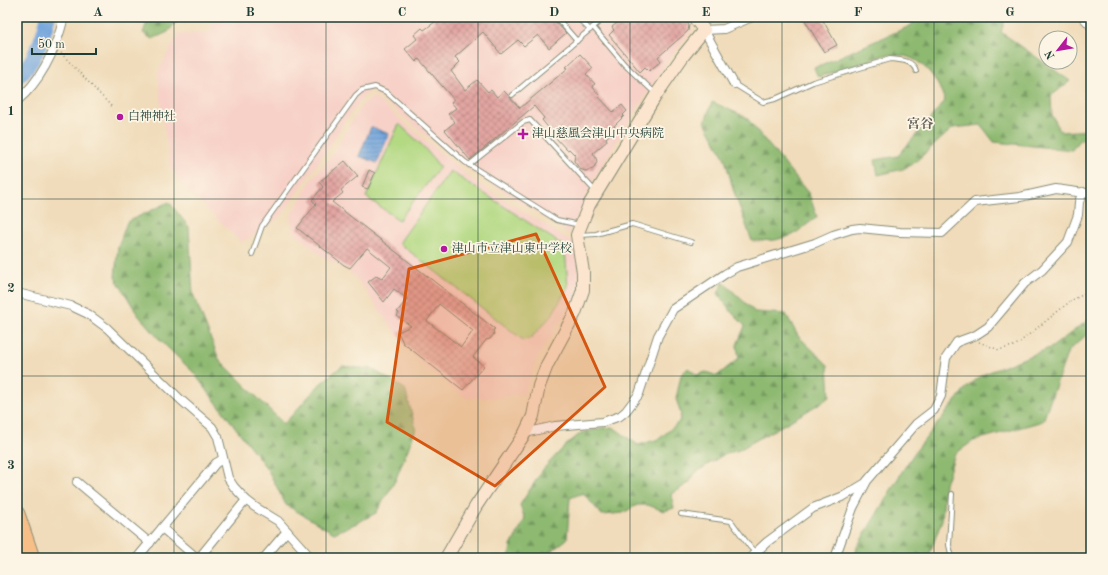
<svg xmlns="http://www.w3.org/2000/svg" width="1108" height="575" font-family="'Old Standard TT','Noto Serif JP',serif">
<style>
.built{fill:#f7d1c7}
.forest{fill:url(#forest-firs);stroke:#567b52}
.pitch{fill:#b3d983;stroke:#698b5c}
.water{fill:url(#water-rules);stroke:#477088}
.lines{fill:none;stroke-linecap:round;stroke-linejoin:round}
.river{stroke:#6fa3db;stroke-width:15}
.building{fill:url(#building-cross-hatch);fill-rule:evenodd}
.lane-casing{stroke:#888c77;stroke-width:6}
.street-casing{stroke:#888c77;stroke-width:10}
.secondary-casing{stroke:#888c77;stroke-width:14}
.highway-casing{stroke:#888c77;stroke-width:17}
.path{stroke:#888c77;stroke-width:1.5;stroke-dasharray:1 3;stroke-linecap:butt}
.lane{stroke:#fff;stroke-width:4}
.street{stroke:#fff;stroke-width:8}
.secondary{stroke:#fce5cf;stroke-width:12}
.highway{stroke:#f7be87;stroke-width:15}
.marked{fill:#d45610;fill-opacity:0.2;stroke:#d45610;stroke-width:3;stroke-linejoin:round}
.grid{fill:none;stroke:#1f3d34;stroke-width:1;stroke-opacity:0.55}
.poi-dot{fill:#b5179e;stroke:#fcf5e5;stroke-width:1.5}
.labels{text-anchor:middle;dominant-baseline:central;stroke-width:3.5;stroke-linejoin:round;paint-order:stroke}
.poi-label{font-size:12px;fill:#1f3d34;stroke:#fcf5e5;text-anchor:start}
.neighbourhood-label{font-size:13px;font-weight:bold;fill:#64625a;stroke:#fcf5e5}
.neatline{fill:none;stroke:#1f3d34;stroke-width:1.5}
.grid-label{font-size:13px;text-anchor:middle;font-weight:bold;fill:#1f3d34}
</style>
<defs>
<pattern id="forest-firs" width="22" height="20" patternUnits="userSpaceOnUse"><rect width="22" height="20" fill="#8eb971"/><path d="M5 1l3.5 6h-7zM16 11l3.5 6h-7z" fill="#73985e"/></pattern>
<pattern id="water-rules" width="6" height="5" patternUnits="userSpaceOnUse"><rect width="6" height="5" fill="#6fa3db"/><path d="M0 2.5h6" fill="none" stroke="#5b86b2"/></pattern>
<pattern id="building-cross-hatch" width="8" height="8" patternUnits="userSpaceOnUse"><rect width="8" height="8" fill="#e3a6a2"/><path d="M0 0l8 8M0 8l8-8" fill="none" stroke="#b78885"/></pattern>
</defs>
<rect width="100%" height="100%" fill="#fcf5e5"/>
<filter id="ink" filterUnits="userSpaceOnUse"><feTurbulence type="fractalNoise" baseFrequency=".025" numOctaves="2"/><feDisplacementMap in="SourceGraphic" scale="8" xChannelSelector="R" yChannelSelector="G"/><feConvolveMatrix kernelMatrix="1 2 1 2 8 2 1 2 1" color-interpolation-filters="sRGB"/></filter>
<filter id="wash" filterUnits="userSpaceOnUse"><feTurbulence type="fractalNoise" baseFrequency=".012" numOctaves="4" result="noise"/><feDisplacementMap in="SourceGraphic" scale="16" xChannelSelector="R" yChannelSelector="G"/><feGaussianBlur stdDeviation="0.9" result="paint"/><feColorMatrix in="noise" values="0 0 0 0 0 0 0 0 0 0 0 0 0 0 0 0 0 1.4 0 .05"/><feComposite in="paint" operator="in"/></filter>
<g filter="url(#wash)">
<rect width="100%" height="100%" fill="#f0dcba"/>
<!-- built -->
<g class="built">
<polygon points="213,17 685,17 692,25 691,32 668,60 593,180 569,234 461,164 372,91 365,95 345,121 331,144 282,215 258,233 241,242 183,186 170,166 161,108 158,72 178,34 210,33"/>
<polygon points="374,97 473,180 572,242 578,264 578,283 575,298 537,358 524,393 497,398 466,398 449,386 446,382 431,372 408,350 359,281 350,272 322,256 294,232 291,216 311,180 331,157 361,106"/>
</g>
<!-- forest -->
<g class="forest">
<polygon points="149,17 180,17 168,32 152,39 143,33"/>
<path d="M913,17H1006L1001,32L1070,81L1051,96L1052,115L1061,132L1091,130V140H1079L1072,150L994,142L981,125L953,128L914,163L903,169L878,175L875,160L898,156L945,101C936,75 919,52 888,55C882,55 874,59 868,61C851,66 835,72 818,77L814,68L912,25Z"/>
<polygon points="712,102 746,117 809,194 817,217 793,235 775,240 752,241 733,189 725,159 705,122"/>
<polygon points="169,202 189,227 193,294 219,359 284,424 320,384 342,366 372,369 405,389 416,429 395,481 376,513 357,523 334,533 286,505 268,470 193,372 161,341 138,315 115,277 118,247 127,222"/>
<polygon points="723,282 755,312 786,314 798,336 828,365 830,397 804,413 737,451 726,453 695,473 689,483 671,494 674,508 664,511 648,505 637,505 623,513 602,515 583,493 570,498 567,539 553,550 537,558 509,558 511,546 525,519 520,505 544,468 565,446 581,433 602,428 613,427 638,445 659,439 679,422 681,413 676,399 681,375 688,368 697,375 706,372 717,376 739,358 737,345 745,326 733,314 718,294"/>
<polygon points="1091,318 1091,331 1068,351 1043,421 973,441 955,454 945,484 942,520 928,558 855,558 857,547 903,470 915,452 965,389 982,375 1052,347"/>
</g>
<!-- pitch -->
<g class="pitch">
<polygon points="399,124 422,145 440,167 399,220 366,197"/>
<polygon points="450,171 561,244 565,249 568,287 552,315 531,338 523,340 399,243"/>
</g>
<!-- water -->
<polygon class="water" points="371,127 389,134 377,163 359,156"/>
<g class="lines">
<!-- river -->
<path class="river" d="M17,77C35,63 43,38 48,17"/>
</g>
<g id="blocks">
<!-- building -->
<g class="building">
<polygon points="431,17 551,17 566,33 549,48 538,35 524,46 518,40 501,54 483,32 455,57 460,62 451,71 465,90 477,80 488,92 491,90 497,97 504,91 520,108 568,68 566,67 580,54 593,68 586,74 595,84 592,86 599,95 598,96 613,112 622,105 627,111 623,115 624,116 614,126 616,129 606,138 607,141 593,153 596,158 597,162 593,169 585,171 580,169 574,161 575,155 569,149 567,150 555,137 556,137 542,120 544,118 534,106 470,160 445,130 455,122 448,114 456,108 451,102 454,100 419,59 416,62 405,49 417,39 414,35 422,28 424,30 435,22"/>
<polygon points="624,17 682,17 689,25 688,31 658,57 661,61 649,71 645,67 640,72 609,35 614,30 612,27"/>
<polygon points="803,17 821,17 837,45 824,52"/>
<path d="M345,161L358,176L341,190L343,193L332,202L495,329L493,330L494,334L490,339L486,340L473,357L484,366L463,390L403,343L398,332L411,326L397,316L399,313L397,312L407,299L394,289L384,302L368,282L376,276L382,279L391,267L367,248L350,268L344,265L297,228L316,204L312,200L323,187L319,182ZM439,304L473,331L461,347L427,321Z"/>
<polygon points="369,170 375,173 368,189 362,187"/>
</g>
</g>
</g>
<g filter="url(#ink)">
<use href="#blocks" fill-opacity="0" stroke="#888c77" stroke-width="1"/>
<g class="lines">
<!-- lane casing -->
<g class="lane-casing">
<g id="lane">
<polyline points="556,17 577,41"/>
<polyline points="577,17 590,30"/>
<polyline points="593,27 624,64 655,93"/>
<path d="M734,84L763,102L775,99L813,82L890,59C900,60 913,60 916,71"/>
<polyline points="512,95 605,17"/>
<polyline points="469,165 523,122 530,120 596,192"/>
<polyline points="579,235 596,234 632,224 691,242"/>
<polyline points="252,254 262,226 356,95 362,90 375,87 386,92 465,162 557,220 580,225"/>
<polyline points="952,494 949,545 952,558"/>
<polyline points="681,514 731,521 750,547 755,552"/>
</g>
</g>
<!-- street casing -->
<g class="street-casing">
<g id="street">
<polyline points="1083,17 1091,26"/>
<polyline points="734,84 704,30 724,29 752,17"/>
<path d="M17,101C43,79 56,49 64,17"/>
<polyline points="17,293 71,306 88,314 107,328 181,400 212,427 218,437 228,478 234,487 246,500 255,507 278,521 311,558"/>
<polyline points="525,433 555,426 603,422 620,416 626,411 639,394 658,336 673,309 725,274 737,267 815,243 833,235 852,229 860,228 900,232 942,233 975,202 1020,197 1056,189 1091,194"/>
<polyline points="77,482 150,543"/>
<polyline points="162,528 197,558"/>
<polyline points="137,558 216,463 223,459"/>
<polyline points="199,558 246,500"/>
<polyline points="264,558 287,531"/>
<polyline points="750,558 767,542 813,508 844,496 864,484"/>
<polyline points="835,558 853,508 867,481 916,424 934,410 941,396 946,358 957,342 976,335 988,327 1025,283 1042,270 1068,242 1078,215 1079,202 1083,192"/>
</g>
</g>
<!-- secondary casing -->
<g class="secondary-casing">
<polyline id="secondary" points="446,558 476,506 525,433 533,416 539,386 547,365 575,313 583,290 583,272 577,235 589,205 656,95 683,56 704,30 694,17"/>
</g>
<!-- highway casing -->
<g class="highway-casing">
<g id="highway">
<polyline points="17,514 32,558"/>
<polyline points="17,556 18,558"/>
</g>
</g>
<!-- path -->
<g class="path">
<polyline points="61,53 112,107"/>
<polyline points="979,342 999,350 1016,345 1072,300 1091,291"/>
</g>
<!-- lane -->
<use href="#lane" class="lane"/>
<!-- street -->
<use href="#street" class="street"/>
<!-- secondary -->
<use href="#secondary" class="secondary"/>
<!-- highway -->
<use href="#highway" class="highway"/>
</g>
</g>
<!-- marked area -->
<path class="marked" d="M536,234L605,387L495,486L387,422L409,269Z"/>
<!-- grid -->
<path class="grid" d="M174,17V558M326,17V558M478,17V558M630,17V558M782,17V558M934,17V558M17,199H1091M17,376H1091"/>
<!-- markers -->
<g class="poi-dot">
<circle cx="120" cy="117" r="4"/>
<path d="M521 128h4v4h4v4h-4v4h-4v-4h-4v-4h4z"/>
<circle cx="444" cy="249" r="4"/>
</g>
<g class="labels">
<!-- poi labels -->
<g class="poi-label">
<text x="128" y="117">白神神社</text>
<text x="532" y="134">津山慈風会津山中央病院</text>
<text x="452" y="249">津山市立津山東中学校</text>
</g>
<!-- neighbourhood labels -->
<g class="neighbourhood-label">
<text x="920" y="124">宮谷</text>
</g>
</g>
<!-- margin -->
<rect width="1108" height="575" fill="none" stroke="#fcf5e5" stroke-width="44"/>
<!-- north arrow -->
<g transform="translate(1058 50) rotate(239)"><circle r="19" fill="#fcf5e5" stroke="#a4ab9e"/>
<path d="M0-3L7 15L0 10L-7 15Z" fill="#b5179e"/>
<text y="-6" font-size="11" font-weight="bold" text-anchor="middle" fill="#1f3d34">N</text>
</g>
<!-- scale -->
<path d="M32 48v6h64v-6" fill="none" stroke="#1f3d34" stroke-width="2"/>
<text x="38" y="48" font-size="12" fill="#1f3d34" stroke="#fcf5e5" stroke-width="3" paint-order="stroke">50 m</text>
<rect x="22" y="22" width="1064" height="531" class="neatline"/>
<g class="grid-label">
<text x="98" y="16">A</text>
<text x="250" y="16">B</text>
<text x="402" y="16">C</text>
<text x="554" y="16">D</text>
<text x="706" y="16">E</text>
<text x="858" y="16">F</text>
<text x="1010" y="16">G</text>
<text x="11" y="115">1</text>
<text x="11" y="292">2</text>
<text x="11" y="469">3</text>
</g>
</svg>
